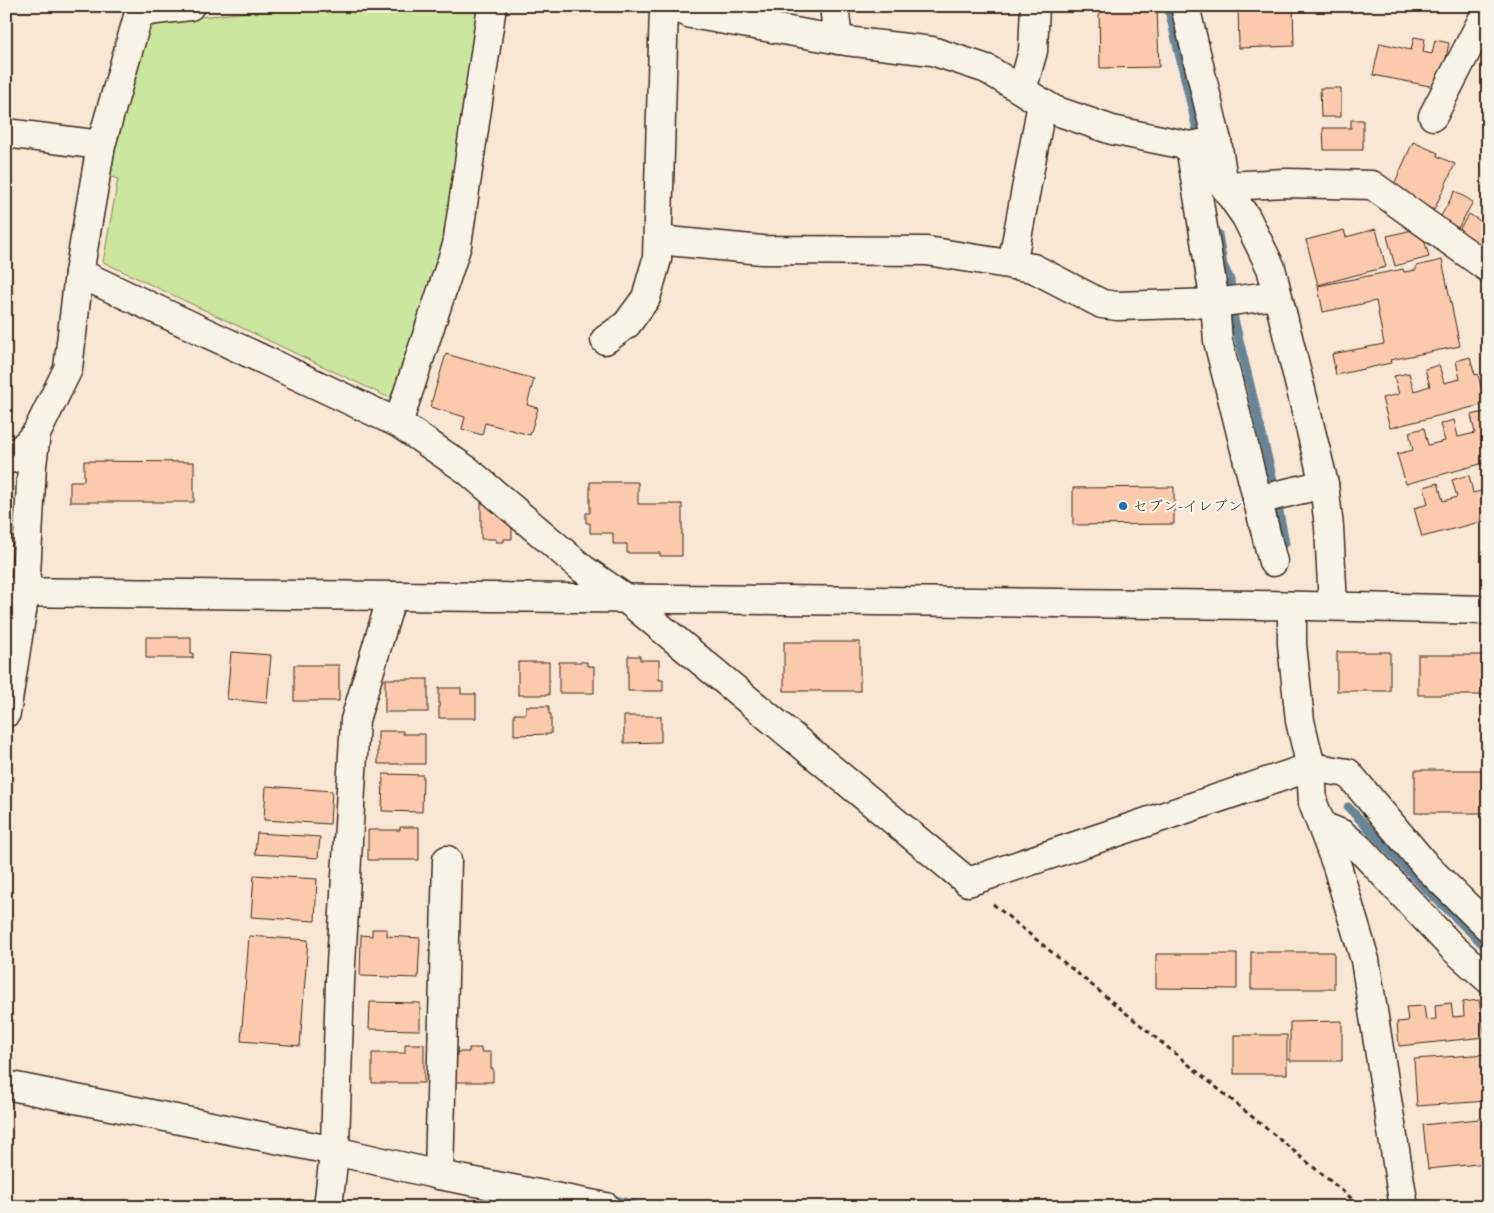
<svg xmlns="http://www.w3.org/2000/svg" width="1494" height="1213" font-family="'Architects Daughter','Klee One',sans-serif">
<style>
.green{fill:#cce69d;stroke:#84885e}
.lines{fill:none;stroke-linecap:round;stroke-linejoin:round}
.stream{stroke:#688495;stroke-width:9}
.building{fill:#fdcaad;stroke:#3b2a1e}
.minor-casing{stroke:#3b2a1e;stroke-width:31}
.tertiary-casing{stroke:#3b2a1e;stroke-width:31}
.path{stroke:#3b2a1e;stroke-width:3;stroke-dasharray:5 4;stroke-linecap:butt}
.minor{stroke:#f7f3e8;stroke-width:28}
.tertiary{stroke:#f7f3e8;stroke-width:28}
.poi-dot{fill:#1f6fb2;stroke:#f7f3e8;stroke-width:2}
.labels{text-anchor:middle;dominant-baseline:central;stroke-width:4.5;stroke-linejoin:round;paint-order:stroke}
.poi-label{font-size:15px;fill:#3b2a1e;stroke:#f7f3e8;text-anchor:start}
</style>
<rect width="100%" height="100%" fill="#f9e7d6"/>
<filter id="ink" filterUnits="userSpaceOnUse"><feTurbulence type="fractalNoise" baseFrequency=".02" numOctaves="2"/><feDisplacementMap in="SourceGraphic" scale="10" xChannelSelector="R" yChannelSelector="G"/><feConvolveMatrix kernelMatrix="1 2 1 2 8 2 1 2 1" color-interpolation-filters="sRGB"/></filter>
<g filter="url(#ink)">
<!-- green -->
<polygon class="green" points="310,6 478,6 445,244 396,401 103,262 118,179 109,176 137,42 159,21"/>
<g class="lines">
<!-- stream -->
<g class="stream">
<polyline points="1168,6 1200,142"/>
<polyline points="1218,234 1223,265 1230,280 1234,319 1273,480 1285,543"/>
<polyline points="1348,807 1423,886 1488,949"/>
<polyline points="608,1198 644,1207"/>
</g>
</g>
<!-- building -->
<g class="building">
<polygon points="1099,6 1157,6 1159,67 1100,68"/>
<polygon points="1238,6 1293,6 1294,46 1239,48"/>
<polygon points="1414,37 1425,39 1423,52 1432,54 1435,40 1449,43 1440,88 1373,75 1380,43 1411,50"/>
<polygon points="1320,88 1341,88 1341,117 1321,117"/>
<polygon points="1351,120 1363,120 1363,150 1324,150 1323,128 1351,128"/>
<polygon points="1413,142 1438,153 1437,156 1455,164 1434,210 1391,191"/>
<polygon points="1455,191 1473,202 1454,235 1436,225"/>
<polygon points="1469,214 1488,226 1488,243 1482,253 1455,236"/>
<polygon points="1421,228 1429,257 1395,266 1387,236"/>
<polygon points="1376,229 1386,267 1318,285 1306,240 1344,230 1346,237"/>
<polygon points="1442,260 1460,346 1390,360 1391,363 1336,375 1332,354 1384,344 1376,301 1323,312 1318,286 1403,269 1404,272 1416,270 1416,266"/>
<polygon points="446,354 534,379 527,405 538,408 530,435 485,423 482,435 462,429 465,417 430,407"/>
<polygon points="1470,357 1475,375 1478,374 1485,404 1390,428 1382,398 1399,394 1394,376 1409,373 1414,391 1430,386 1425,369 1439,365 1444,383 1460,379 1456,361"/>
<polygon points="1484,412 1488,424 1488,462 1406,484 1397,454 1413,450 1409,432 1424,428 1428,445 1445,441 1440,424 1454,420 1458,437 1475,433 1471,415"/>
<polygon points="84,461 194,462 194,502 70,502 70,481 84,481"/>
<polygon points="1469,475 1473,493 1488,489 1488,520 1422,537 1414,508 1428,504 1424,487 1438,483 1443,501 1457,497 1452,480"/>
<polygon points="590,482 638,482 638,504 682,504 682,556 660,556 660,553 627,553 627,544 613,544 613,533 590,533 590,523 586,523 586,513 590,513"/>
<polygon points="1174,487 1174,524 1073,525 1073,488"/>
<polygon points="481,500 512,518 512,539 504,539 504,542 496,542 496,539 481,539"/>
<polygon points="146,637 191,637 191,653 193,653 193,658 146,658"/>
<rect x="784" y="642" width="76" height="49"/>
<polygon points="231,652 271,655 267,703 227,699"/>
<rect x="1337" y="652" width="53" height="39"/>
<rect x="1418" y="655" width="70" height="40"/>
<polygon points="628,656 640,656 640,660 659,660 659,680 663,680 663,691 628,691"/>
<rect x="518" y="662" width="31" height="33"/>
<polygon points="559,662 587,662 587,666 594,666 594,693 559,693"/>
<rect x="294" y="665" width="45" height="36"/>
<rect x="385" y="679" width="43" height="33"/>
<polygon points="439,688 461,688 461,694 476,694 476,718 439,718"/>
<polygon points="526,706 549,706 549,714 551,714 551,734 514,735 514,714 526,714"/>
<polygon points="624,716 661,716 661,742 624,743"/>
<polygon points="378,731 403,731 403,734 425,734 425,764 378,764"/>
<rect x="1415" y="770" width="73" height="43"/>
<polygon points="383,774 423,775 422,812 382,811"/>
<polygon points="266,786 332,791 330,824 264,820"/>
<polygon points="400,827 419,827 419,860 368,860 368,830 400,830"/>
<polygon points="257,833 320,837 318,858 255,854"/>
<polygon points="254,875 317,879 315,921 251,917"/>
<polygon points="372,929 387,929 387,936 420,938 418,978 360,976 361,935 372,936"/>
<polygon points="249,936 308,940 300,1046 241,1041"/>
<rect x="1251" y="952" width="83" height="37"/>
<polygon points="1156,954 1237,954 1237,989 1156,988"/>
<polygon points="1479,1000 1485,1037 1399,1046 1397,1022 1408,1021 1406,1007 1424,1006 1426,1020 1436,1019 1435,1005 1451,1003 1453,1017 1464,1016 1463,1002"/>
<polygon points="370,1002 420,1003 420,1030 369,1029"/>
<polygon points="1342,1021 1342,1061 1290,1061 1290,1022"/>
<rect x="1234" y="1035" width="53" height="39"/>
<polygon points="405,1044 424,1044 424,1083 372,1083 372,1053 405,1053"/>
<polygon points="469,1048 481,1048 481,1052 491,1052 491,1068 493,1068 493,1082 455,1082 455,1052 469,1052"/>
<polygon points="1488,1054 1488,1101 1417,1106 1414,1059"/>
<polygon points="1488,1118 1488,1163 1428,1169 1423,1125"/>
<polygon points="1488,1178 1488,1207 1487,1207 1483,1179"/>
</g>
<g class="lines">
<!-- minor casing -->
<g class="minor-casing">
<g id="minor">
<polyline points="674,6 691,14 846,41 932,51 987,69 1054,110 1112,130 1190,146 1217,141"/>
<polyline points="834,6 838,40"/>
<polyline points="1185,6 1217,141 1224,186 1287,183 1372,185 1488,268"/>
<polyline points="139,12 190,6"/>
<polyline points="1022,90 1033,51 1035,6"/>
<polyline points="1433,116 1488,9"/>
<polyline points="6,133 101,145"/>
<polyline points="1190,146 1215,303 1218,341 1273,562"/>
<polyline points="658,240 762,250 927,251 1033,268 1102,304 1117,306 1215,303 1277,295"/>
<polyline points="1012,265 1042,103"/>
<polyline points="79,273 398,423 467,470 583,569 625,598 968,882 1311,767 1348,773 1427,867 1488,927"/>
<polyline points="605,340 627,324 646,298 657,259 664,6"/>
<polyline points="398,423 457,245 492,6"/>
<polyline points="6,460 13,458 36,434 68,369 79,273 101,145 141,6"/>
<polyline points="1257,500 1324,484"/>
<polyline points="1292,606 1292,644 1300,721 1311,767 1313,803 1337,866 1365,960 1404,1207"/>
<polyline points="6,713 25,592 32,465 36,434"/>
<polyline points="1322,826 1342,834 1360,849 1452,947 1488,979"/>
<polyline points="6,1085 335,1151 439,1175 606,1207"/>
<polyline points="439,1175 447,860"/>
<polyline points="328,1207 335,1145 340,981 355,720 392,596"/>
</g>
</g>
<!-- tertiary casing -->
<g class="tertiary-casing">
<g id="tertiary">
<polyline points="1224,186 1246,217 1271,268 1324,484 1329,527 1333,606"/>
<polyline points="6,592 1259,605 1488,610"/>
</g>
</g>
<!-- path -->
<polyline class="path" points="993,904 1362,1207"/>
<!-- minor -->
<use href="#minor" class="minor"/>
<!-- tertiary -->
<use href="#tertiary" class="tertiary"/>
</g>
</g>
<!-- markers -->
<circle class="poi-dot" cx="1123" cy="506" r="5"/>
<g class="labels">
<!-- poi labels -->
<g class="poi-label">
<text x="1133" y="506">セブン-イレブン</text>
</g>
</g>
<!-- margin -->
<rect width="1494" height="1213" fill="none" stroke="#f7f3e8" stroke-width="25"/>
<rect x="12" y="12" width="1469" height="1188" fill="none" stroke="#3b2a1e" stroke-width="2" filter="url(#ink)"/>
</svg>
